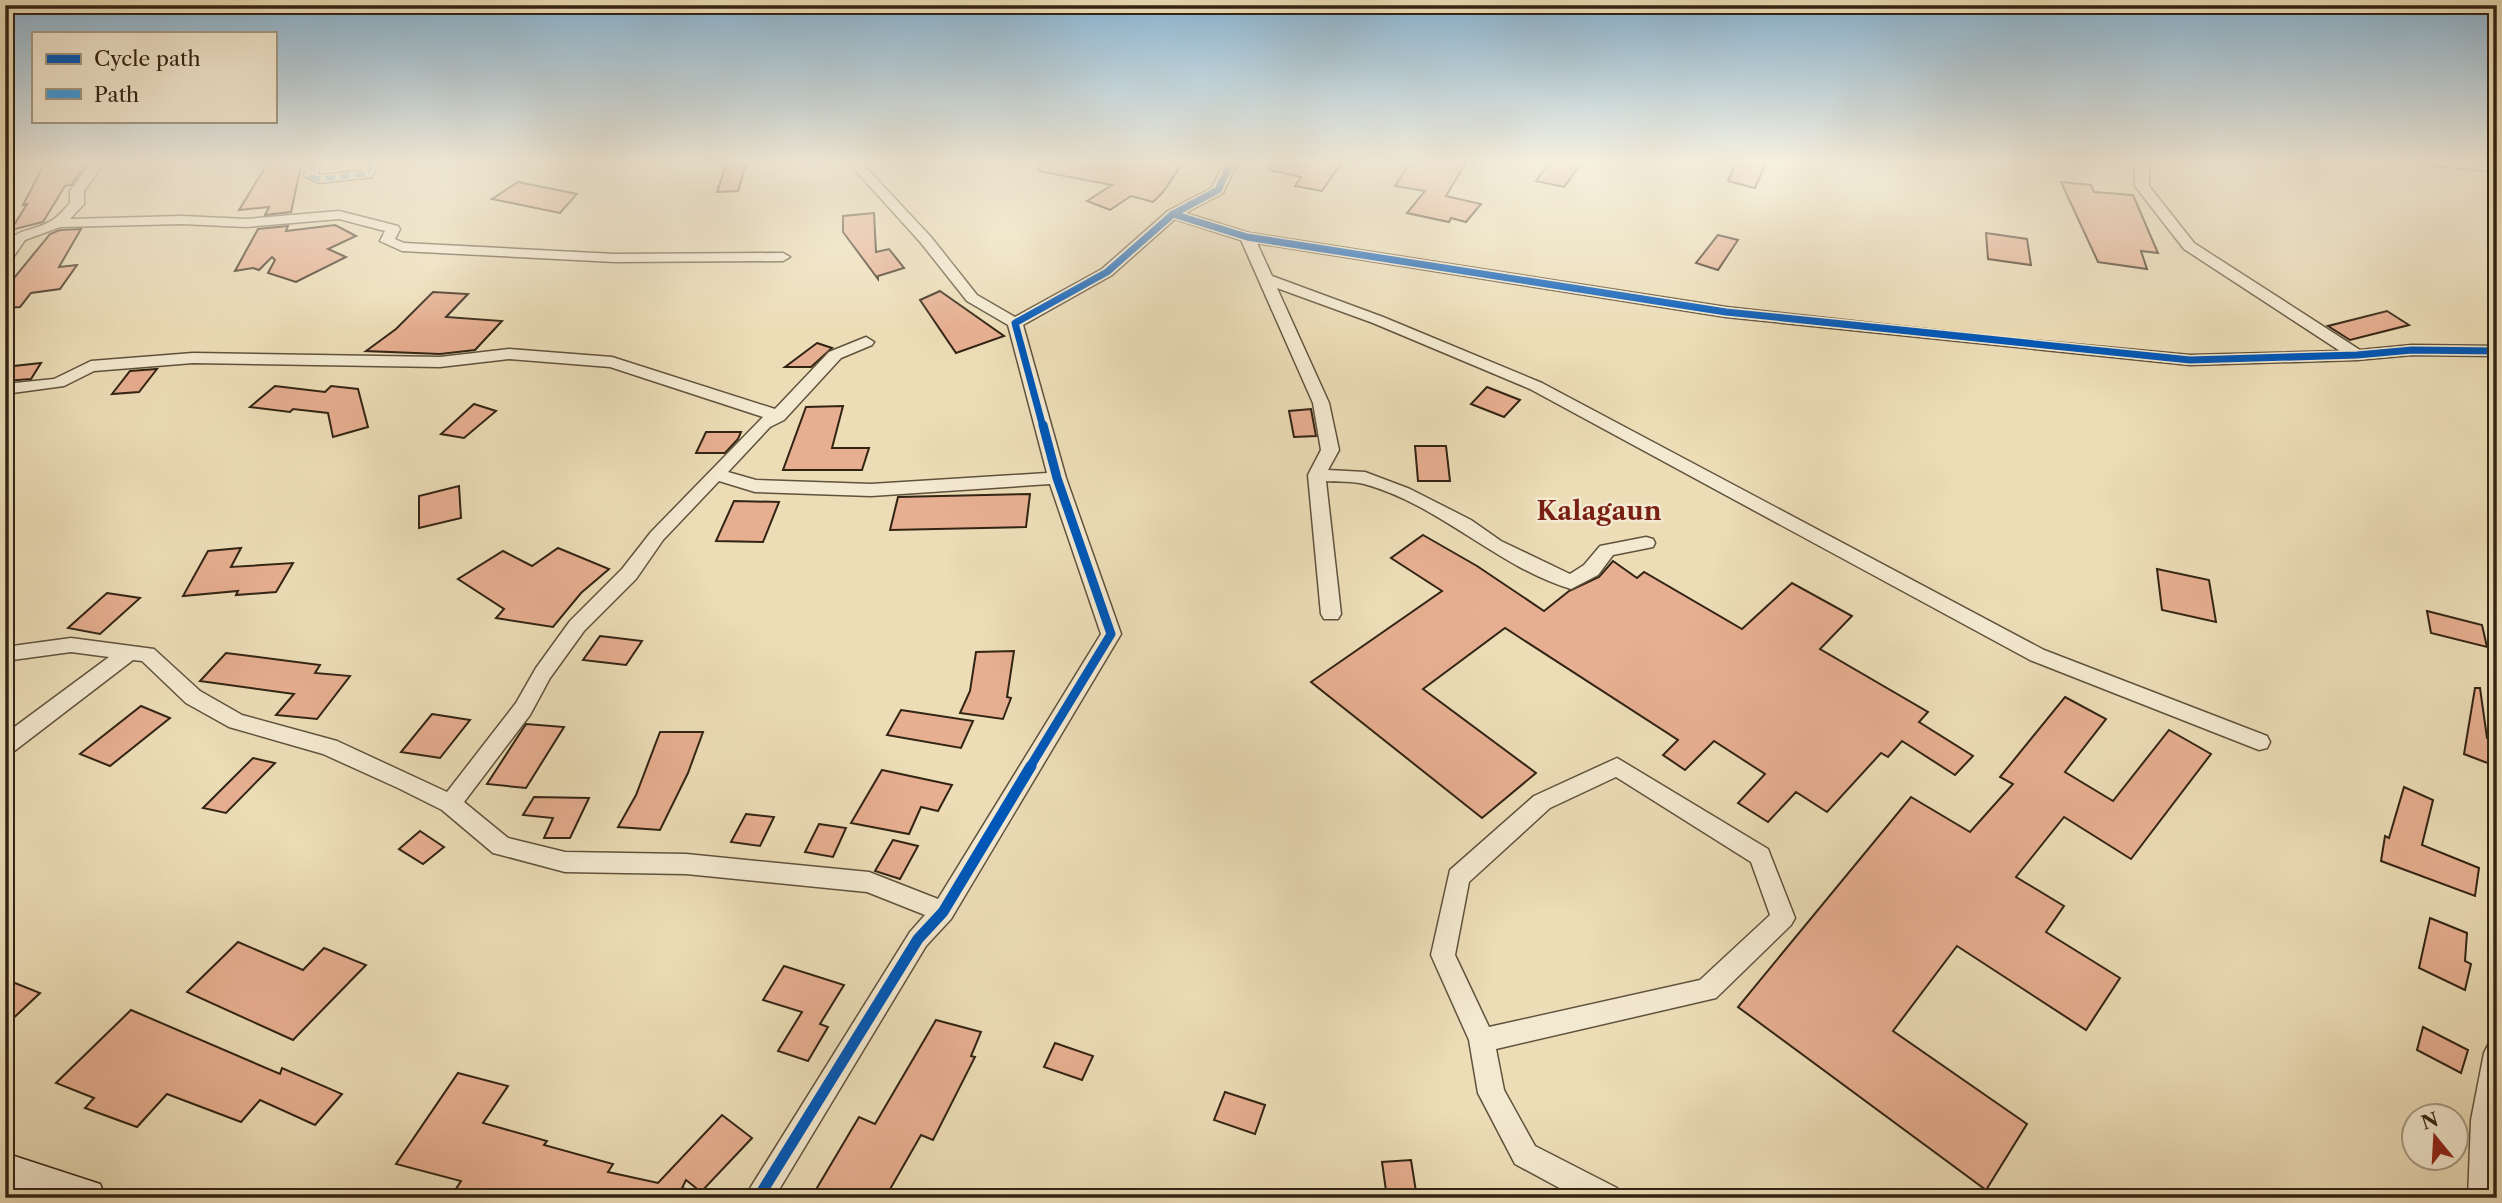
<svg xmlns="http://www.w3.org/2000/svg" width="2502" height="1203" font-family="'Libre Caslon Text',serif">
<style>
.building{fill:#e7af91;stroke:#322413;stroke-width:2}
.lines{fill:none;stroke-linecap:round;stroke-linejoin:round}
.minor-casing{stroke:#60523c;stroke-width:3}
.secondary-casing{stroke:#322413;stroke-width:3}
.minor{fill:#f3e9d0;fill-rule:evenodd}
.secondary{fill:#f3e9d0;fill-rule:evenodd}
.quiet{stroke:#3e9cde;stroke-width:5;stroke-dasharray:10 5;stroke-linecap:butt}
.cycleway-far2-casing{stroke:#f3e9d0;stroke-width:10}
.cycleway-far1-casing{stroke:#f3e9d0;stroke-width:13}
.cycleway-casing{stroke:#f3e9d0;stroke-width:16}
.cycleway-far2{stroke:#0057b8;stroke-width:7}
.cycleway-far1{stroke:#0057b8;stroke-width:9}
.cycleway{stroke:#0057b8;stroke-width:11}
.labels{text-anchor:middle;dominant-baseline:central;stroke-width:5;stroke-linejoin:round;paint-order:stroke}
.neighbourhood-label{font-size:26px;font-weight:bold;fill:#7a1f14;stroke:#f3e9d0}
</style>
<rect width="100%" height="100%" fill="#ecddb7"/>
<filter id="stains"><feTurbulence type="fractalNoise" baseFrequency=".00286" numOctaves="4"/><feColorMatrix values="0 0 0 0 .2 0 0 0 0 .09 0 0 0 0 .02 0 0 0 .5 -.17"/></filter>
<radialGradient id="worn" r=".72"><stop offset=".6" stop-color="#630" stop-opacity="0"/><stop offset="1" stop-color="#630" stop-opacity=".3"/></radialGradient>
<!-- building -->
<g class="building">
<polygon points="46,161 89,161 71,185 65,186 43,222 11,230 27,204 23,205"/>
<polygon points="269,161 302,161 291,212 265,215 269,207 239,210"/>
<polygon points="747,161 738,191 717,192 727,162"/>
<polygon points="1039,161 1184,161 1163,192 1153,202 1131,196 1110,210 1087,201 1112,185 1038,171"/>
<polygon points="1270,161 1343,161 1322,191 1295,186 1301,177 1269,170"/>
<polygon points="1411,161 1467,161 1446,196 1481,204 1466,222 1451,218 1449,222 1407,213 1425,191 1395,186"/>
<polygon points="1550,161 1583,161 1564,187 1536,181"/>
<polygon points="1737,161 1767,161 1755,188 1728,181"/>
<polygon points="518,182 577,194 560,213 492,199"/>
<polygon points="2061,182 2091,185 2094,192 2133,195 2158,253 2141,251 2147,269 2098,262"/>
<polygon points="874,213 876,252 889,249 904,268 878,276 878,279 843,232 843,216"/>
<polygon points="335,225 356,236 328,249 346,257 296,282 268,273 275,260 272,257 259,270 253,268 235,271 258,229 288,226 286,231"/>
<polygon points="81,229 59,267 77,265 60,289 31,293 20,307 5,308 5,289 50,234 60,230"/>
<polygon points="1986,233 2027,239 2031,265 1988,259"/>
<polygon points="1718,235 1738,240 1718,270 1696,263"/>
<polygon points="940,291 1004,336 956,353 920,300"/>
<polygon points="433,292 468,294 446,317 502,321 475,350 440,354 366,351 396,329"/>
<polygon points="2387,311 2409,325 2350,340 2328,326"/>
<polygon points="817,343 832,348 811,367 785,367"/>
<polygon points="41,363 31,379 5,381 5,367"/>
<polygon points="157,369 139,392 112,394 130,371"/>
<polygon points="275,386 325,392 331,386 358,389 368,427 333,437 328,413 293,409 290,412 250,407"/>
<polygon points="1487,387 1520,400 1504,417 1471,404"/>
<polygon points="474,404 496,411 464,438 441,434"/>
<polygon points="843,406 832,448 869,448 862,470 783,470 806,407"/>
<polygon points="1311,409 1316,436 1294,437 1289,411"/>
<polygon points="706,432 741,432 738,439 725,453 696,453"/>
<polygon points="1415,446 1446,446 1450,481 1418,481"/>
<polygon points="459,486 461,518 419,528 419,496"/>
<polygon points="1030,494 1026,527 890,530 898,497"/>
<polygon points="734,501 779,502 763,542 716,541"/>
<polygon points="1423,535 1477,566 1544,611 1569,591 1599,577 1613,561 1637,578 1644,572 1742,629 1792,583 1852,616 1820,649 1928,712 1919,722 1973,756 1955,775 1902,741 1888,757 1881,753 1827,812 1796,792 1768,822 1738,803 1765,774 1714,741 1685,770 1663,755 1678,740 1505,628 1423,689 1536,773 1482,818 1311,682 1442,591 1391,558"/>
<polygon points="241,548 231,567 293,563 276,592 236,595 238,591 183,596 208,551"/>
<polygon points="558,548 609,569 581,593 553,627 496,618 504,609 458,579 503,551 532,566"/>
<polygon points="2157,569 2209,580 2216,622 2162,610"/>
<polygon points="107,593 140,598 100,634 68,628"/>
<polygon points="2427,611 2482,625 2487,647 2431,633"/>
<polygon points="600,636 642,641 626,665 583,660"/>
<polygon points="1014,651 1007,697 1011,698 1003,719 960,713 970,691 976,652"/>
<polygon points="226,653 320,665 315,673 350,676 317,719 276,715 294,694 200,681"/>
<polygon points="2475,688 2480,688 2487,738 2494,740 2490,764 2464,754"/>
<polygon points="2065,697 2106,719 2065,772 2113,801 2169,730 2211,754 2131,859 2064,817 2016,877 2064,906 2046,932 2120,978 2086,1030 1957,946 1893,1031 2027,1124 1986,1190 1738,1007 1911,797 1970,832 2013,784 2000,777"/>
<polygon points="141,706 170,718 110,766 80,754"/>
<polygon points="901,710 973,721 961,748 887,735"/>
<polygon points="432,714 470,720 440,758 401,752"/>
<polygon points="526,724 564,727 526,788 487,784"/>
<polygon points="660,732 703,732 688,773 660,830 618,827 636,795"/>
<polygon points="253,758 275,763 226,813 203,808"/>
<polygon points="882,770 952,785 938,811 921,807 909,834 851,823"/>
<polygon points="2404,787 2433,800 2422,845 2479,868 2475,896 2381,861 2385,836 2389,838"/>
<polygon points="534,797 589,798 570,838 544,838 553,818 523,815"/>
<polygon points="746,814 774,817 760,846 731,842"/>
<polygon points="819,824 846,828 833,857 805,852"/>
<polygon points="420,831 444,847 423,864 399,849"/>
<polygon points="893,840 918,846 900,879 875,871"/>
<polygon points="2430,918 2467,933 2465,961 2471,964 2465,990 2419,968"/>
<polygon points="238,942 303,970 324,948 366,965 293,1040 187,992"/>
<polygon points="784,966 844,985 820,1024 828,1027 808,1061 778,1051 802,1012 763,1000"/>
<polygon points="5,979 40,993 5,1026"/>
<polygon points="131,1010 280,1074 282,1068 342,1094 315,1125 260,1100 241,1122 167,1094 137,1127 85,1108 94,1098 56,1083"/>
<polygon points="936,1020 981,1032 971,1056 975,1057 933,1140 921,1135 885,1198 811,1198 859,1117 875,1124"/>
<polygon points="2423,1027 2468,1050 2461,1073 2417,1050"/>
<polygon points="1055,1043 1093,1056 1082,1080 1044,1067"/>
<polygon points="458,1073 508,1086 483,1123 547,1141 544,1145 613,1164 608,1172 658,1183 722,1115 752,1138 701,1192 686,1180 682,1188 686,1189 686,1198 450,1198 461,1181 396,1164"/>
<polygon points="1225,1092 1265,1105 1255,1134 1214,1120"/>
<polygon points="1411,1160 1417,1198 1387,1198 1382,1162"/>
</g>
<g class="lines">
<!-- minor casing -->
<g class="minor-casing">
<g id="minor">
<path d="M93,161H106L84,191V204L70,219L182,216L246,219L339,211L398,226L400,229L395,239L404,243L615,254L783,253L790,257L783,261L615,262L402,251L380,241L385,231L339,219L246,227L182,224L60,227L25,240L10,262L5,263C5,223 30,236 54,219C60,215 65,208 70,203V191Z"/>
<polygon points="307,161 321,161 318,174 320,175 362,171 366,161 379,161 372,177 319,183 304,176"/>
<path d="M847,161H860L931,237L977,295L1015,317L1102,269L1168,211L1212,188L1225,161H1238L1223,193L1185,213L1249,233L1726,307L1997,337L2190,355L2340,351L2184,249L2135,186V161H2149V186L2194,243L2360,350L2412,345L2497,346V356L2412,355L2357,360L2190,365L1726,317L1257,243L1272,276L1383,317L1542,383L2044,650L2267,736L2270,742L2267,748L2259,750L2030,660L1530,389L1373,323L1277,288L1329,403L1339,450L1328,470L1365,472L1410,489L1471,520L1501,541L1570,574L1584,565L1600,546L1646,537L1653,539L1655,543L1653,547L1613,555L1598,575L1571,589C1497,567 1439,504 1364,484C1353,481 1338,482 1326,481L1341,614L1338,619H1324L1321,614L1308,475L1321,450L1313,403L1241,240L1175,219L1112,275L1023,325L1066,478L1121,634L951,919L926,946L774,1198H744L910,932L925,915L867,892L686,874L565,872L501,855L493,853L442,810L398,788L323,754L229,727L186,703L142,661L133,660L13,752L5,754V734L109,657L71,652L5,661V647L71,638L154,649L200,691L242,715L337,741L447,792L516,703L536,668L570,621L622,569L651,532L763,417L610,367L509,359L440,367L193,363L94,371L64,386L5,394V384L54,379L91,361L193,353L440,357L509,349L612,357L775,409L829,352L866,337L874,342L872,345L841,358L784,420L770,427L728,472L756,480L871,484L1047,473L1008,325L967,301L921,243ZM719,481L755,492L871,496L1050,484L1101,634L938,899L869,872L686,854L565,852L508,838L464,802L530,715L550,678L584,631L636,579L663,540Z"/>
<polygon points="2425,161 2497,164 2497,172 2431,165"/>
<path d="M1617,758L1768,849L1795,918L1791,925L1716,998L1496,1049L1504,1090L1535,1146L1617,1188L1621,1198H1578L1515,1164L1478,1093L1469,1040L1431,955L1450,870L1534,796ZM1616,777L1751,862L1770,915L1700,980L1489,1027L1455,955L1469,882L1550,808Z"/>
<polygon points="2497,1041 2496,1198 2468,1198 2471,1120 2484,1053 2488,1045"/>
</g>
</g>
<!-- secondary casing -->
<g class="secondary-casing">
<polygon id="secondary" points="5,1153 100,1184 106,1198 21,1198 5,1193"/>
</g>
<!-- minor -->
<use href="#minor" class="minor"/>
<!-- secondary -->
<use href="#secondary" class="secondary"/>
<!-- quiet -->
<polyline class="quiet" points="314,161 311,176 319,179 367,174 373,161"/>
<!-- cycleway-far2 casing -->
<g class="cycleway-far2-casing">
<g id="cycleway-far2">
<polyline points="1173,214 1247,237 1726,312 2190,360 2357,355 2412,350 2497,351"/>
<polyline points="1043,427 1015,323 1107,272 1173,214 1218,190 1232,161"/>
</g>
</g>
<!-- cycleway-far1 casing -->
<g class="cycleway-far1-casing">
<polyline id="cycleway-far1" points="1030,767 1111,634 1057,478 1043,425"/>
</g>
<!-- cycleway casing -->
<g class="cycleway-casing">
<polyline id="cycleway" points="758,1198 918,939 943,912 1031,766"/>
</g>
<!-- cycleway-far2 -->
<use href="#cycleway-far2" class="cycleway-far2"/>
<!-- cycleway-far1 -->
<use href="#cycleway-far1" class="cycleway-far1"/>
<!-- cycleway -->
<use href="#cycleway" class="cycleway"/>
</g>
<!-- sky -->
<linearGradient id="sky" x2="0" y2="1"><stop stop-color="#8ab6d5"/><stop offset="0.49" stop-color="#f6f0df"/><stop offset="1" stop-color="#f6f0df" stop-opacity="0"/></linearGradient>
<rect width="2502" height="330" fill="url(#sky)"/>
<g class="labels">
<!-- neighbourhood labels -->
<g class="neighbourhood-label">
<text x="1599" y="511">Kalagaun</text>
</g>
</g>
<!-- margin -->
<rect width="2502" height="1203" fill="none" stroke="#ecddb7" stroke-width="28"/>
<rect x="7" y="7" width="2488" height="1189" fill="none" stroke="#322413" stroke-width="3.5"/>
<rect x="14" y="14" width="2474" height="1175" fill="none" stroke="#322413" stroke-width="2"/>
<!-- legend -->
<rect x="32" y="32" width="245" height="91" fill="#f3e9d0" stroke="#a69a84" stroke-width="2"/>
<rect x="46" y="54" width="35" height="10" fill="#0057b8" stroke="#a69a84" stroke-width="2"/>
<text x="94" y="66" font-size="21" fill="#322413">Cycle path</text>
<rect x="46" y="89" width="35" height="10" fill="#3e9cde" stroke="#a69a84" stroke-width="2"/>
<text x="94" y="102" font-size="21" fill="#322413">Path</text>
<!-- north arrow -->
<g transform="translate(2435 1137) rotate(342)"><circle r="33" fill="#f3e9d0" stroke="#a69a84" stroke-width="2"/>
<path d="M0-5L12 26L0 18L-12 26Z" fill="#8f2418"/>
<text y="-10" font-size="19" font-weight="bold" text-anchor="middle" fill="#322413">N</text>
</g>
<rect width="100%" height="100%" filter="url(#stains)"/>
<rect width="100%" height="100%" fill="url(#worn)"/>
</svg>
